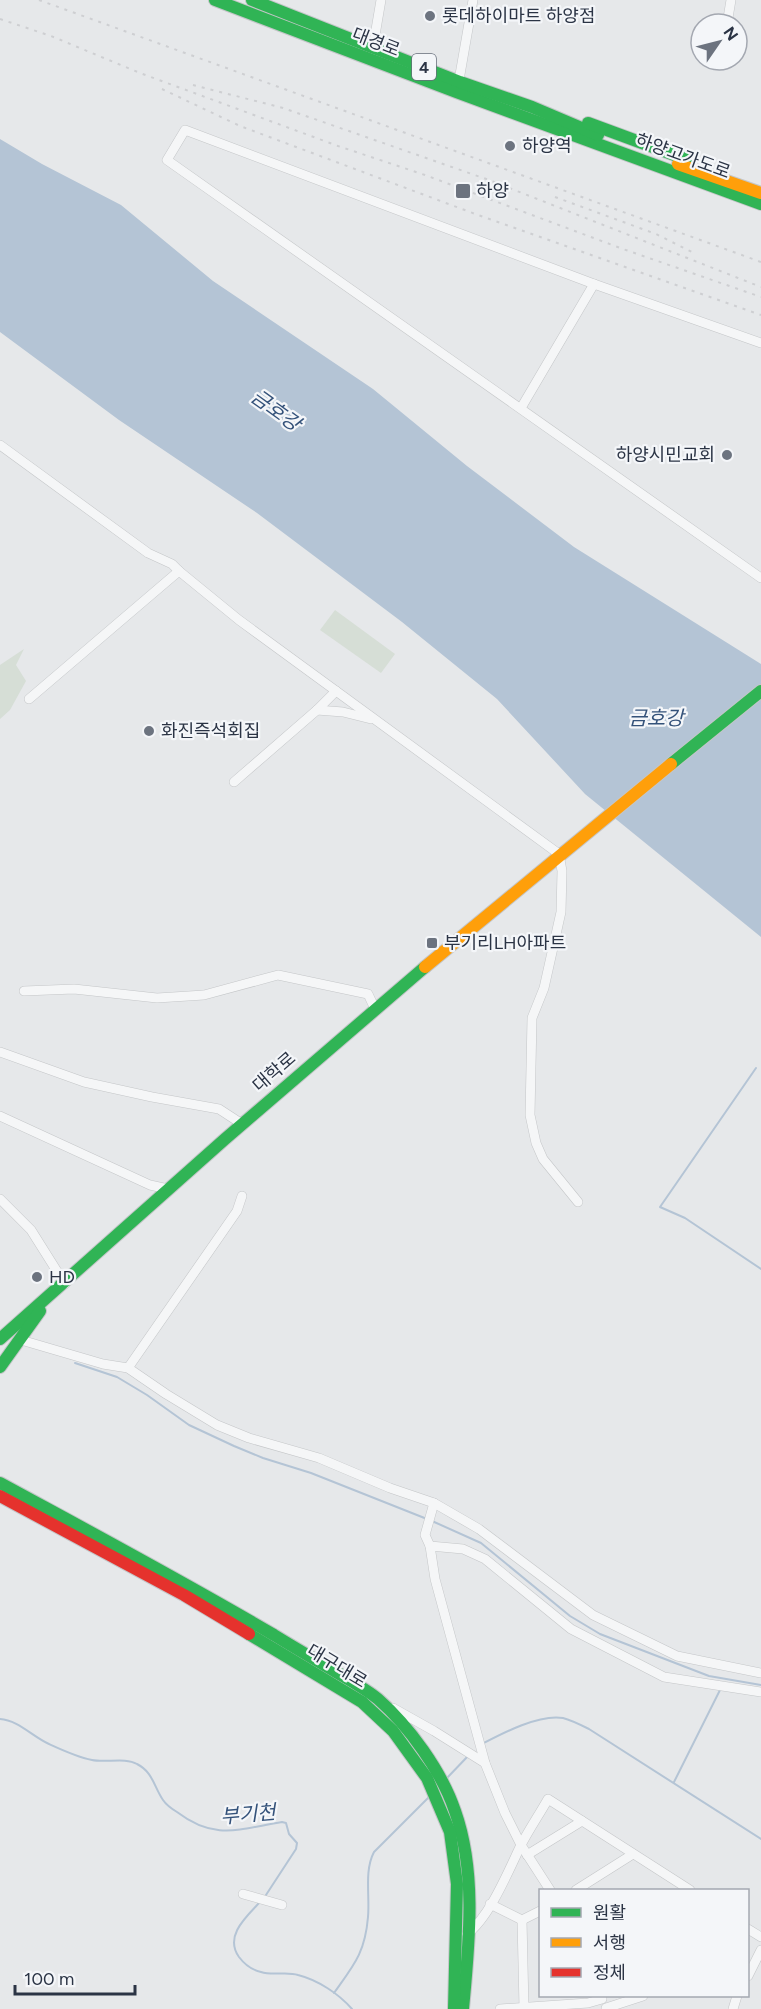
<svg xmlns="http://www.w3.org/2000/svg" width="761" height="2009" font-family="Figtree,'Noto Sans KR',sans-serif">
<style>
.green{fill:#d6ded6}
.water{fill:#b4c4d5}
.lines{fill:none;stroke-linecap:round;stroke-linejoin:round}
.stream{stroke:#b4c4d5;stroke-width:2}
.street-casing{stroke:#c4c6c8;stroke-width:10}
.fast-casing{stroke:#c4c6c8;stroke-width:14}
.slow-casing{stroke:#c4c6c8;stroke-width:14}
.jam-casing{stroke:#c4c6c8;stroke-width:14}
.street{stroke:#f5f6f7;stroke-width:9}
.fast{stroke:#30b455;stroke-width:12}
.slow{stroke:#ff9f0a;stroke-width:12}
.jam{stroke:#e5322d;stroke-width:12}
.rail{stroke:#cecfd2;stroke-width:2;stroke-dasharray:3 6;stroke-linecap:butt}
.poi-dot{fill:#6c737f;stroke:#f4f6f9;stroke-width:2}
.labels{text-anchor:middle;dominant-baseline:central;stroke-width:4.5;stroke-linejoin:round;paint-order:stroke}
.shield{fill:#f4f6f9;stroke:#676e7b;stroke-width:1.5}
.shield-label{font-size:16px;font-weight:bold;fill:#2b3445}
.poi-label{font-size:18px;fill:#2b3445;stroke:#f4f6f9;text-anchor:start}
.street-label{font-size:18px;fill:#2b3445;stroke:#f4f6f9}
.water-label{font-size:20px;font-style:italic;fill:#34527a;stroke:#f4f6f9}
</style>
<rect width="100%" height="100%" fill="#e6e8ea"/>
<!-- green -->
<g class="green">
<polygon points="335,610 395,654 381,673 320,630"/>
<polygon points="24,649 16,665 26,681 10,710 0,719 0,665"/>
</g>
<!-- water -->
<polygon class="water" points="0,139 42,164 121,205 213,281 373,389 467,466 574,547 761,664 761,937 585,794 497,699 402,622 257,513 119,420 0,332"/>
<g class="lines">
<!-- stream -->
<g class="stream">
<polyline points="756,1068 660,1207 685,1218 761,1269"/>
<polyline points="75,1363 117,1377 147,1395 189,1425 234,1446 263,1458 311,1473 427,1519"/>
<polyline points="432,1521 481,1543 570,1616 600,1634 709,1676 761,1685"/>
<path d="M0,1719C18,1720 33,1737 49,1744C62,1750 77,1757 92,1760C106,1763 125,1757 137,1764C153,1772 154,1787 163,1800C167,1806 172,1809 177,1812C215,1841 239,1829 282,1822L286,1823L289,1834L297,1843L296,1849L264,1898"/>
<path d="M482,1744C503,1733 539,1714 563,1718C571,1720 581,1725 589,1729L761,1839"/>
<polyline points="446,1779 469,1755"/>
<polyline points="674,1782 721,1688"/>
<path d="M260,1902C246,1917 224,1936 239,1957C245,1965 252,1970 261,1972C273,1976 287,1971 298,1975C318,1980 339,1994 352,2009"/>
<path d="M334,1993C354,1965 365,1953 368,1917C370,1896 364,1871 374,1852L430,1796"/>
</g>
<!-- street casing -->
<g class="street-casing">
<g id="street">
<polyline points="727,24 731,0"/>
<polyline points="373,47 381,0"/>
<polyline points="458,86 473,0"/>
<polyline points="761,343 594,284 185,130 167,160 761,578"/>
<polyline points="521,408 594,284"/>
<polyline points="0,445 148,553 172,564 179,571"/>
<polyline points="29,699 179,571 239,620 559,854 562,871 561,912 544,988 532,1018 530,1115 536,1143 543,1159 578,1202"/>
<polyline points="317,710 343,712 371,719"/>
<polyline points="234,782 317,710 336,691"/>
<polyline points="24,991 74,989 157,998 204,995 278,975 368,994 375,1009"/>
<polyline points="0,1052 84,1082 152,1097 219,1109 242,1124"/>
<polyline points="0,1116 150,1185 168,1189"/>
<polyline points="0,1199 31,1230 65,1284"/>
<polyline points="21,1340 103,1364 128,1368 166,1394 217,1425 249,1438 319,1458 390,1488 434,1503 479,1529 593,1615 677,1656 761,1673"/>
<polyline points="128,1368 237,1211 242,1196"/>
<polyline points="434,1503 425,1535 430,1546 435,1579 485,1763 505,1813 521,1845 550,1890"/>
<polyline points="430,1546 463,1549 485,1559 571,1629 664,1677 761,1692"/>
<polyline points="393,1708 434,1731 485,1763"/>
<polyline points="527,1855 582,1821"/>
<polyline points="576,1890 633,1854"/>
<polyline points="243,1894 282,1905"/>
<polyline points="490,1904 522,1920 540,1911"/>
<polyline points="522,1920 524,2008"/>
<polyline points="748,1929 761,1937"/>
<path d="M467,1934C489,1918 508,1872 520,1847C528,1831 539,1815 548,1799L690,1890"/>
<polyline points="748,1976 761,1950"/>
<polyline points="606,2008 643,1996"/>
<polyline points="500,2009 588,2003 602,1999"/>
<polyline points="733,2009 737,1996"/>
</g>
</g>
<!-- fast casing -->
<g class="fast-casing">
<g id="fast">
<polyline points="215,0 456,92 761,204"/>
<polyline points="252,0 460,82 532,107 598,135"/>
<polyline points="588,123 691,161"/>
<polyline points="671,764 761,691"/>
<polyline points="0,1339 225,1139 425,967"/>
<polyline points="0,1367 40,1311"/>
<path d="M0,1483C92,1533 184,1582 274,1635C295,1648 316,1660 336,1672C351,1681 366,1689 378,1699C409,1726 442,1772 455,1811C477,1873 469,1944 463,2009"/>
<polyline points="249,1634 362,1702 393,1731 427,1778 450,1832 457,1884 454,2009"/>
</g>
</g>
<!-- slow casing -->
<g class="slow-casing">
<g id="slow">
<polyline points="678,164 761,193"/>
<polyline points="425,967 671,764"/>
</g>
</g>
<!-- jam casing -->
<g class="jam-casing">
<polyline id="jam" points="0,1496 184,1595 249,1634"/>
</g>
<!-- street -->
<use href="#street" class="street"/>
<!-- fast -->
<use href="#fast" class="fast"/>
<!-- slow -->
<use href="#slow" class="slow"/>
<!-- jam -->
<use href="#jam" class="jam"/>
<!-- rail -->
<g class="rail">
<polyline points="39,0 761,262"/>
<polyline points="0,19 51,36 140,73 338,146 425,175 623,249 761,297"/>
<polyline points="193,85 283,108 489,180 761,287"/>
<polyline points="162,89 240,126 478,215 761,315"/>
<polyline points="555,197 656,234 694,253"/>
</g>
</g>
<!-- markers -->
<g class="poi-dot">
<circle cx="430" cy="16" r="6"/>
<circle cx="510" cy="146" r="6"/>
<rect x="455" y="183" width="16" height="16" rx="3"/>
<circle cx="727" cy="455" r="6"/>
<circle cx="149" cy="731" r="6"/>
<rect x="426" y="937" width="12" height="12" rx="3"/>
<circle cx="37" cy="1277" r="6"/>
</g>
<g class="labels">
<!-- shield labels -->
<rect class="shield" x="412" y="54" width="24" height="26" rx="4.5"/>
<g class="shield-label">
<text x="424" y="67">4</text>
</g>
<!-- poi labels -->
<g class="poi-label">
<text x="442" y="16">롯데하이마트 하양점</text>
<text x="522" y="146">하양역</text>
<text x="476" y="191">하양</text>
<text x="715" y="455" text-anchor="end">하양시민교회</text>
<text x="161" y="731">화진즉석회집</text>
<text x="444" y="943">부기리LH아파트</text>
<text x="49" y="1277">HD</text>
</g>
<!-- street labels -->
<g class="street-label">
<text transform="translate(376 42) rotate(21)">대경로</text>
<text transform="translate(683 156) rotate(20)">하양고가도로</text>
<text transform="translate(274 1072) rotate(-41)">대학로</text>
<text transform="translate(337 1666) rotate(31)">대구대로</text>
</g>
<!-- water labels -->
<g class="water-label">
<text transform="translate(276 410) rotate(36)">금호강</text>
<text x="656" y="718">금호강</text>
<text transform="translate(248 1814) rotate(-5)">부기천</text>
</g>
</g>
<!-- legend -->
<rect x="539" y="1889" width="210" height="108" fill="#f4f6f9" stroke="#a4a8b1" stroke-width="1.5"/>
<rect x="551" y="1908" width="30" height="9" fill="#30b455" stroke="#a4a8b1" stroke-width="1.5"/>
<text x="593" y="1919" font-size="18" fill="#2b3445">원활</text>
<rect x="551" y="1938" width="30" height="9" fill="#ff9f0a" stroke="#a4a8b1" stroke-width="1.5"/>
<text x="593" y="1949" font-size="18" fill="#2b3445">서행</text>
<rect x="551" y="1968" width="30" height="9" fill="#e5322d" stroke="#a4a8b1" stroke-width="1.5"/>
<text x="593" y="1979" font-size="18" fill="#2b3445">정체</text>
<!-- north arrow -->
<g transform="translate(719 42) rotate(55)"><circle r="28" fill="#f4f6f9" stroke="#a4a8b1" stroke-width="1.5"/>
<path d="M0-4.5L10 22L0 15L-10 22Z" fill="#6c737f"/>
<text y="-9" font-size="16" font-weight="bold" text-anchor="middle" fill="#2b3445">N</text>
</g>
<!-- scale -->
<path d="M15 1985v9h120v-9" fill="none" stroke="#2b3445" stroke-width="3"/>
<text x="24" y="1985" font-size="18" fill="#2b3445" stroke="#f4f6f9" stroke-width="4.5" paint-order="stroke">100 m</text>
</svg>
